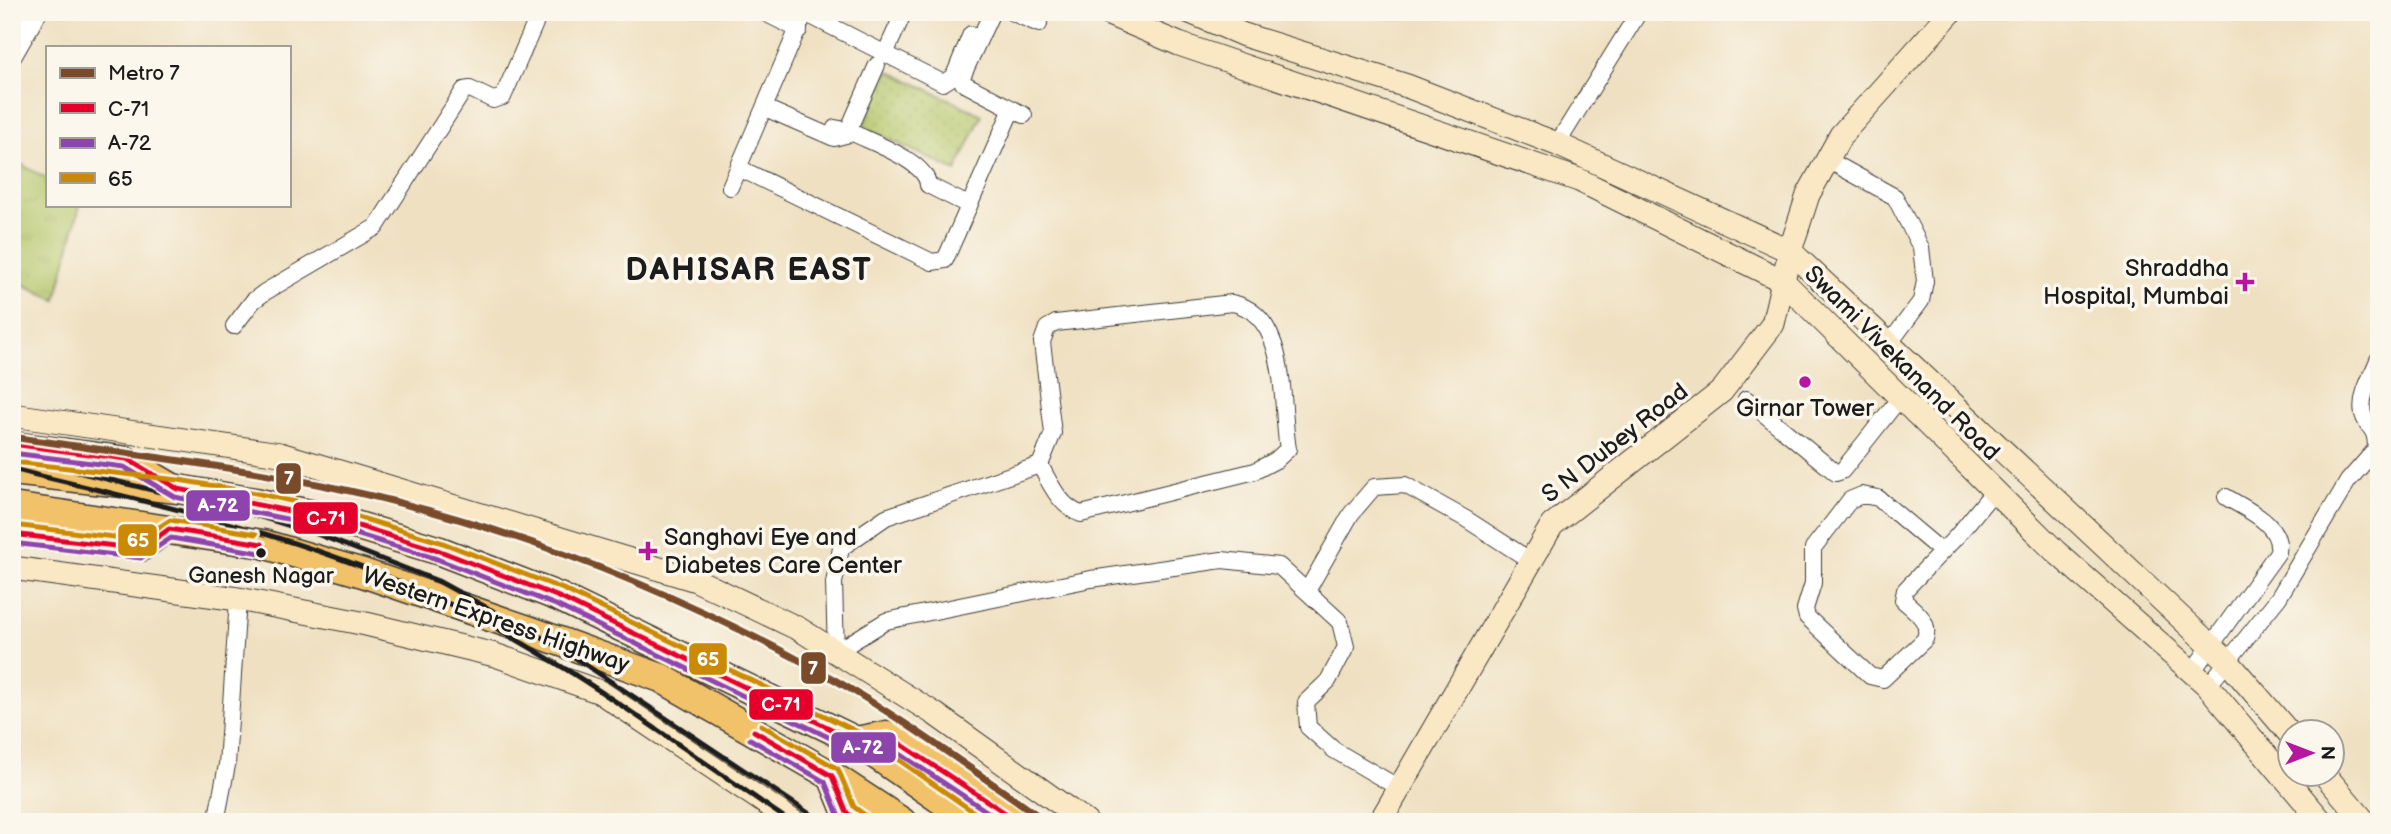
<svg xmlns="http://www.w3.org/2000/svg" width="2391" height="834" font-family="'Balsamiq Sans',sans-serif">
<style>
.grass{fill:url(#grass-dots);stroke:#687042;stroke-width:2}
.park{fill:url(#park-tufts);stroke:#687042;stroke-width:2}
.lines{fill:none;stroke-linecap:round;stroke-linejoin:round}
.street-casing{stroke:#3c3935;stroke-width:18}
.secondary-casing{stroke:#3c3935;stroke-width:25}
.primary-casing{stroke:#3c3935;stroke-width:27}
.highway-casing{stroke:#3c3935;stroke-width:31}
.street{stroke:#fff;stroke-width:16}
.secondary{stroke:#fae7c3;stroke-width:23}
.primary{stroke:#f2c26a;stroke-width:24}
.highway{stroke:#f2c26a;stroke-width:28}
.rail{stroke:#1c1c1c;stroke-width:5}
.bus-1-casing{stroke:#fbf7ec;stroke-width:10}
.bus-2-casing{stroke:#fbf7ec;stroke-width:10}
.bus-3-casing{stroke:#fbf7ec;stroke-width:10}
.bus-1{stroke:#e4002b;stroke-width:5}
.bus-2{stroke:#8e44ad;stroke-width:5}
.bus-3{stroke:#cb8a06;stroke-width:5}
.metro-1-casing{stroke:#fbf7ec;stroke-width:12}
.metro-1{stroke:#7a4b2a;stroke-width:7}
.poi-dot{fill:#b5179e;stroke:#fbf7ec;stroke-width:2.5}
.bus-dot{fill:#1c1c1c;stroke:#fbf7ec;stroke-width:2.5}
.labels{text-anchor:middle;dominant-baseline:central;stroke-width:7;stroke-linejoin:round;paint-order:stroke}
.bus-label{font-size:22px;fill:#1c1c1c;stroke:#fbf7ec}
.poi-label{font-size:24px;fill:#1c1c1c;stroke:#fbf7ec;text-anchor:end}
.street-label{font-size:24px;fill:#1c1c1c;stroke:#fbf7ec}
.district-label{font-size:32px;font-weight:bold;letter-spacing:2px;fill:#1c1c1c;stroke:#fbf7ec}
.line-badge{stroke:#fbf7ec;stroke-width:2.5}
.badge-label{font-size:19px;text-anchor:middle;font-weight:bold;fill:#fff}
</style>
<defs>
<pattern id="grass-dots" width="8" height="8" patternUnits="userSpaceOnUse" patternTransform="scale(1.75)"><rect width="8" height="8" fill="#b3c568"/><path d="M2 2h.1M6 6h.1" fill="none" stroke="#99a95a" stroke-width="1.8" stroke-linecap="round"/></pattern>
<pattern id="park-tufts" width="24" height="20" patternUnits="userSpaceOnUse" patternTransform="scale(1.75)"><rect width="24" height="20" fill="#b3c568"/><path d="M3 7l-1-3M5 7V3M7 7l1-3M15 17l-1-3M17 17v-4M19 17l1-3" fill="none" stroke="#99a95a"/></pattern>
</defs>
<rect width="100%" height="100%" fill="#fbf7ec"/>
<filter id="ink" filterUnits="userSpaceOnUse"><feTurbulence type="fractalNoise" baseFrequency=".0143" numOctaves="2"/><feDisplacementMap in="SourceGraphic" scale="14" xChannelSelector="R" yChannelSelector="G"/><feConvolveMatrix kernelMatrix="1 2 1 2 8 2 1 2 1" color-interpolation-filters="sRGB"/></filter>
<filter id="wash" filterUnits="userSpaceOnUse"><feTurbulence type="fractalNoise" baseFrequency=".00686" numOctaves="4" result="noise"/><feDisplacementMap in="SourceGraphic" scale="28" xChannelSelector="R" yChannelSelector="G"/><feGaussianBlur stdDeviation="1.57" result="paint"/><feColorMatrix in="noise" values="0 0 0 0 0 0 0 0 0 0 0 0 0 0 0 0 0 1.4 0 .05"/><feComposite in="paint" operator="in"/></filter>
<g filter="url(#wash)">
<rect width="100%" height="100%" fill="#efe0c1"/>
<!-- grass -->
<polygon class="grass" points="889,71 982,115 956,171 863,127"/>
<!-- park -->
<polygon class="park" points="12,159 47,179 47,205 80,205 56,300 12,279"/>
</g>
<g filter="url(#ink)">
<g class="lines">
<!-- street casing -->
<g class="street-casing">
<g id="street">
<polyline points="763,12 799,30"/>
<polyline points="992,12 962,77 963,83 1024,115"/>
<polyline points="1011,12 1039,24"/>
<polyline points="805,13 943,83 954,76 971,34"/>
<polyline points="12,17 30,27"/>
<polyline points="885,54 904,12"/>
<polyline points="12,59 39,12"/>
<path d="M765,108L834,138L853,133C873,143 927,162 928,185L968,205"/>
<polyline points="835,128 846,130 850,126 877,65"/>
<polyline points="1557,144 1639,12"/>
<polyline points="1828,160 1895,197 1921,248 1925,281 1921,301 1889,344"/>
<polyline points="739,168 932,262 945,260 1012,109"/>
<polyline points="730,187 805,12"/>
<polyline points="234,326 253,301 265,292 376,227 464,90 470,89 493,100 503,97 540,12"/>
<polyline points="1746,399 1836,473 1842,471 1899,399"/>
<path d="M1941,551L1878,498L1862,495L1850,500L1813,548V583L1805,609L1807,617L1870,676L1883,679L1925,639C1931,621 1915,611 1903,600L1905,590L1957,536L1994,491"/>
<polyline points="1307,591 1351,514 1374,487 1405,485 1466,519 1531,561"/>
<path d="M836,652L834,583L841,548L886,517L1040,465L1053,433L1042,342L1047,328L1056,323L1232,303C1290,314 1280,404 1288,449L1276,460L1255,471L1081,514C1060,507 1050,483 1040,465"/>
<polyline points="836,652 886,621 1091,579 1222,560 1279,566 1340,622 1346,647 1328,681 1306,702 1308,727 1334,750 1399,788"/>
<path d="M2192,672L2278,552C2282,524 2247,510 2226,497"/>
<path d="M2208,686L2279,597L2348,481L2376,449C2376,425 2368,431 2363,414C2359,396 2372,376 2378,360"/>
<polyline points="216,822 227,765 238,599"/>
</g>
</g>
<!-- secondary casing -->
<g class="secondary-casing">
<g id="secondary">
<polyline points="1104,12 1179,44 1579,180 1783,281 2055,551 2208,686 2322,822"/>
<polyline points="1190,12 1244,35 1407,86 1557,144 1790,251 2228,662 2290,734"/>
<polyline points="12,415 280,454 696,580 799,629 935,714 1086,822"/>
<polyline points="12,568 238,599 366,624 495,655 600,692 794,822"/>
<polyline points="2324,774 2365,822"/>
<polyline points="1380,822 1552,525 1722,391 1773,324 1790,251 1808,195 1841,135 1951,12"/>
</g>
</g>
<!-- primary casing -->
<g class="primary-casing">
<g id="primary">
<polyline points="12,444 127,459 175,487"/>
<polyline points="12,534 141,549 169,529"/>
</g>
</g>
<!-- highway casing -->
<g class="highway-casing">
<g id="highway">
<polyline points="12,471 178,489 255,502 345,522 440,551 559,597 856,741 973,822"/>
<polyline points="12,507 263,544 363,573 531,631 661,678 832,776 902,822"/>
<polyline points="856,741 887,735 1019,822"/>
<polyline points="832,776 847,813 860,822"/>
</g>
</g>
<!-- street -->
<use href="#street" class="street"/>
<!-- secondary -->
<use href="#secondary" class="secondary"/>
<!-- primary -->
<use href="#primary" class="primary"/>
<!-- highway -->
<use href="#highway" class="highway"/>
<!-- rail -->
<g class="rail">
<polyline points="12,456 251,514 314,533 438,581 559,647 822,822"/>
<path d="M12,469C152,503 296,534 428,594C555,651 675,744 791,822"/>
</g>
<!-- bus-1 casing -->
<g class="bus-1-casing">
<g id="bus-1">
<polyline points="12,444 127,459 178,489 345,522 440,551 559,597 856,741 887,735 1019,822"/>
<polyline points="12,534 141,549 169,529 262,544"/>
<polyline points="754,731 832,776 847,813 860,822"/>
</g>
</g>
<!-- bus-2 casing -->
<g class="bus-2-casing">
<g id="bus-2">
<polyline points="12,453 124,467 175,497 343,530 437,559 556,605 853,749 885,744 1003,822"/>
<polyline points="12,543 141,558 171,538 261,553"/>
<polyline points="750,739 825,782 839,817 844,822"/>
</g>
</g>
<!-- bus-3 casing -->
<g class="bus-3-casing">
<g id="bus-3">
<polyline points="13,462 179,480 256,493 348,514 443,543 563,589 860,733 978,815"/>
<polyline points="13,525 139,540 170,520 256,534"/>
<polyline points="761,725 838,769 854,807 865,815"/>
</g>
</g>
<!-- bus-1 -->
<use href="#bus-1" class="bus-1"/>
<!-- bus-2 -->
<use href="#bus-2" class="bus-2"/>
<!-- bus-3 -->
<use href="#bus-3" class="bus-3"/>
<!-- metro-1 casing -->
<g class="metro-1-casing">
<path id="metro-1" d="M12,437C142,456 273,470 400,503C538,538 671,592 797,659C885,705 965,765 1047,822"/>
</g>
<!-- metro-1 -->
<use href="#metro-1" class="metro-1"/>
</g>
</g>
<!-- markers -->
<g class="poi-dot">
<path d="M2241.5 271.5h7v7h7v7h-7v7h-7v-7h-7v-7h7z"/>
<circle cx="1805" cy="382" r="7"/>
<path d="M644.5 540.5h7v7h7v7h-7v7h-7v-7h-7v-7h7z"/>
</g>
<circle class="bus-dot" cx="261" cy="553" r="6"/>
<g class="labels">
<!-- bus labels -->
<g class="bus-label">
<text x="261" y="576">Ganesh Nagar</text>
</g>
<!-- poi labels -->
<g class="poi-label">
<text x="2229" y="268">Shraddha<tspan x="2229" dy="28">Hospital, Mumbai</tspan></text>
<text x="1805" y="408" text-anchor="middle">Girnar Tower</text>
<text x="664" y="537" text-anchor="start">Sanghavi Eye and<tspan x="664" dy="28">Diabetes Care Center</tspan></text>
</g>
<!-- street labels -->
<g class="street-label">
<text transform="translate(1902 363) rotate(45)">Swami Vivekanand Road</text>
<text transform="translate(1615 443) rotate(-38)">S N Dubey Road</text>
<text transform="translate(496 620) rotate(19)">Western Express Highway</text>
</g>
<!-- district labels -->
<g class="district-label">
<text x="749" y="270">DAHISAR EAST</text>
</g>
</g>
<g class="line-badge">
<rect x="275" y="462" width="27" height="33" rx="7" fill="#7a4b2a"/>
<rect x="185" y="489" width="66" height="33" rx="7" fill="#8e44ad"/>
<rect x="292" y="501" width="67" height="34" rx="7" fill="#e4002b"/>
<rect x="117" y="523" width="41" height="34" rx="7" fill="#cb8a06"/>
<rect x="688" y="642" width="40" height="34" rx="7" fill="#cb8a06"/>
<rect x="800" y="651" width="27" height="34" rx="7" fill="#7a4b2a"/>
<rect x="748" y="688" width="66" height="33" rx="7" fill="#e4002b"/>
<rect x="830" y="731" width="67" height="33" rx="7" fill="#8e44ad"/>
</g>
<g class="badge-label">
<text x="289" y="485">7</text>
<text x="218" y="512">A-72</text>
<text x="326" y="525">C-71</text>
<text x="138" y="547">65</text>
<text x="708" y="666">65</text>
<text x="813" y="675">7</text>
<text x="781" y="711">C-71</text>
<text x="863" y="754">A-72</text>
</g>
<!-- margin -->
<rect width="2391" height="834" fill="none" stroke="#fbf7ec" stroke-width="42"/>
<!-- legend -->
<rect x="46" y="46" width="245" height="161" fill="#fbf7ec" stroke="#a29f99" stroke-width="2"/>
<rect x="60" y="68" width="35" height="10" fill="#7a4b2a" stroke="#a29f99" stroke-width="2"/>
<text x="108" y="80" font-size="21" fill="#1c1c1c">Metro 7</text>
<rect x="60" y="103" width="35" height="10" fill="#e4002b" stroke="#a29f99" stroke-width="2"/>
<text x="108" y="116" font-size="21" fill="#1c1c1c">C-71</text>
<rect x="60" y="138" width="35" height="10" fill="#8e44ad" stroke="#a29f99" stroke-width="2"/>
<text x="108" y="150" font-size="21" fill="#1c1c1c">A-72</text>
<rect x="60" y="173" width="35" height="10" fill="#cb8a06" stroke="#a29f99" stroke-width="2"/>
<text x="108" y="186" font-size="21" fill="#1c1c1c">65</text>
<!-- north arrow -->
<g transform="translate(2311 753) rotate(90)"><circle r="33" fill="#fbf7ec" stroke="#a29f99" stroke-width="2"/>
<path d="M0-5L12 26L0 18L-12 26Z" fill="#b5179e"/>
<text y="-10" font-size="19" font-weight="bold" text-anchor="middle" fill="#1c1c1c">N</text>
</g>
</svg>
